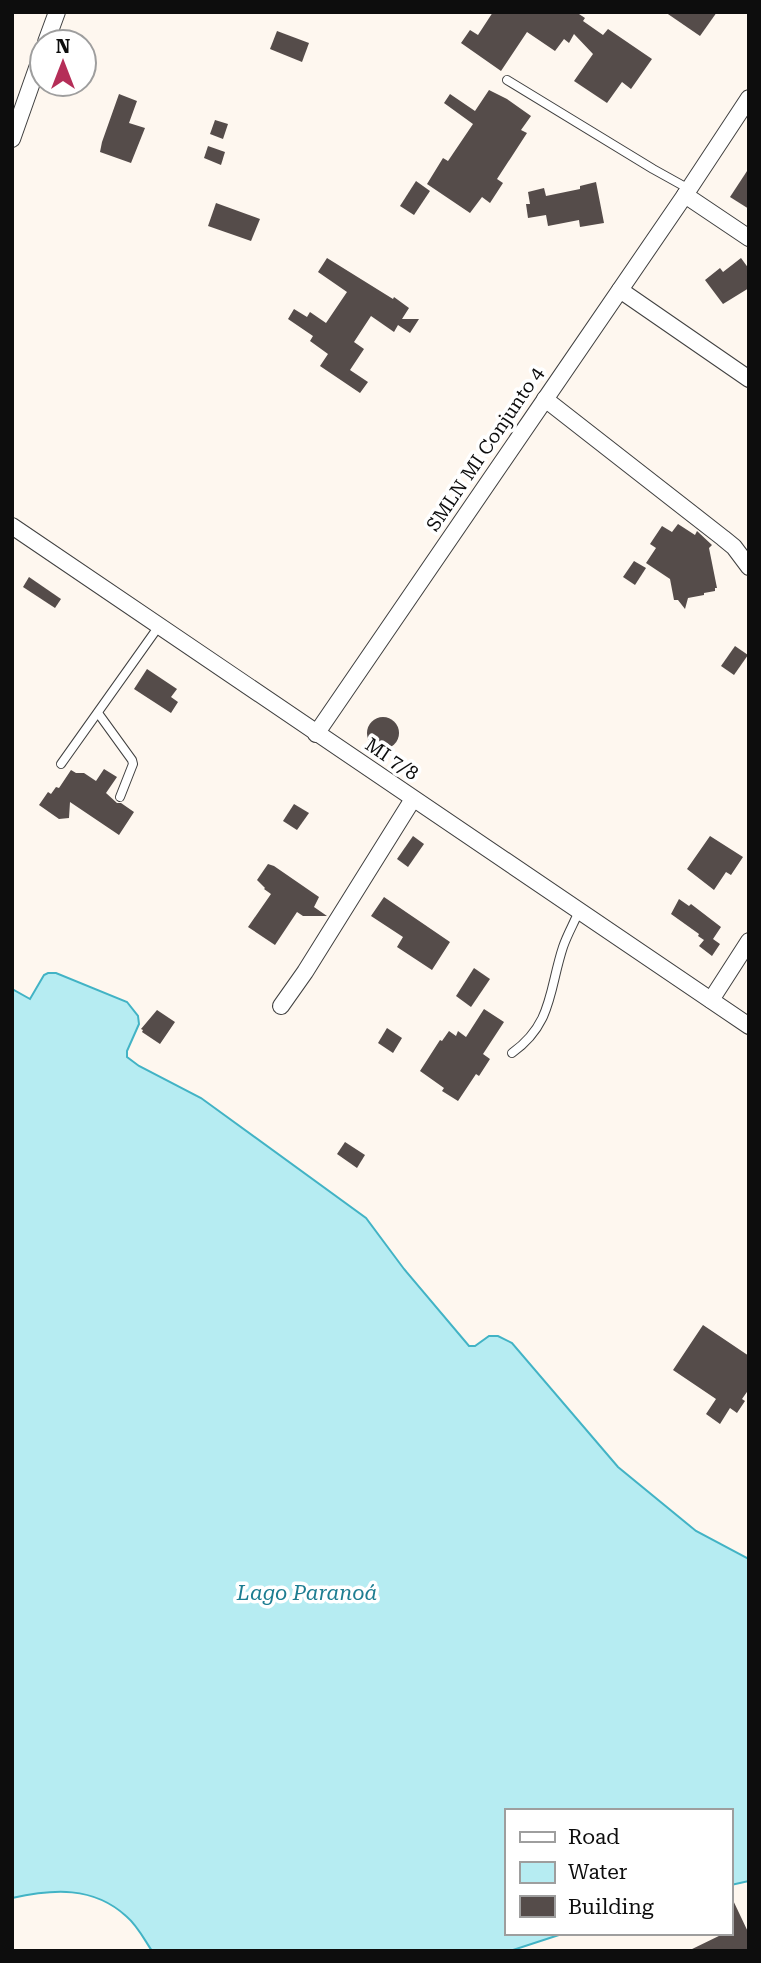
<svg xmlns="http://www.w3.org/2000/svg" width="761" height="1963" font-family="'Roboto Serif',serif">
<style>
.water{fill:#b6ecf2;stroke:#42b3c5;stroke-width:2}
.building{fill:#554c4a}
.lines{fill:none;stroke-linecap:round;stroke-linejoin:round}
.service-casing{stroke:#404040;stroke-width:10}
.minor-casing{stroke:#404040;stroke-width:18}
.service{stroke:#fff;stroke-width:8}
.minor{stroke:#fff;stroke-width:16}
.labels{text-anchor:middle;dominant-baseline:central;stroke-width:7;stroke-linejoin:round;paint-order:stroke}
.street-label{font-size:19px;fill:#0d0d0d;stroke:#fff}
.water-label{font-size:21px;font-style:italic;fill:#1d7d91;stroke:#fff}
</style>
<rect width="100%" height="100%" fill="#fef7ef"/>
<!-- water -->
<path class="water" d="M48,973H56L127,1002L138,1016L139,1024L127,1051V1057L139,1066L201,1098L366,1218L404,1269L469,1346H475L489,1336H498L512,1343L618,1467L696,1531L749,1559V1881L731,1885V1811H507V1933H565L510,1951H152C144,1939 137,1925 126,1916C93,1886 53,1889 12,1898V989L30,999L44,975Z"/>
<!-- building -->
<g class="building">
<polygon points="493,12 576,12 585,18 583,21 603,35 608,29 652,59 631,89 622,82 607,103 574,81 593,54 574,34 569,43 564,39 555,51 527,32 501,71 461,43 470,30 478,35"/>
<polygon points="665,12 717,12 700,36"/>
<polygon points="277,31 309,43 302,62 270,49"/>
<polygon points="489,90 507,99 531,116 521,130 527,133 497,179 503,183 490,203 482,197 470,213 427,184 443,158 448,161 473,124 444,103 450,94 475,111"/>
<polygon points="119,94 137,101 129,123 145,128 131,163 100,152 102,142"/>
<polygon points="215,120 228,124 223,139 210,134"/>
<polygon points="208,146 225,152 221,165 204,158"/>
<polygon points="749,168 749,209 730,197"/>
<polygon points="416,181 430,191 414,215 400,206"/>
<polygon points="596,182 604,223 580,227 579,220 548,226 546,215 528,218 526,204 530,204 528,192 544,188 546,196 580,189 580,186"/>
<polygon points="216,203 260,219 251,241 208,226"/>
<polygon points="327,258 393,299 394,297 409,308 402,319 419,319 410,333 398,325 394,332 371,316 354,342 364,349 350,370 368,382 360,393 320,366 328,354 310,341 313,336 288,319 294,309 307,317 310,312 326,323 347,292 318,272"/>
<polygon points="741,258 749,269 749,288 723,304 705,280 720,268 723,272"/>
<polygon points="678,524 695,535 697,531 712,545 709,548 717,588 715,588 715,591 704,593 704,595 688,598 685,609 678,600 674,600 670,579 646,563 656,548 650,544 662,526 672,532"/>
<polygon points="634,561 646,568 635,585 623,577"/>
<polygon points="29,577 61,599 55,608 23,587"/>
<polygon points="735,646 748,655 734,675 721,666"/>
<polygon points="147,669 177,689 171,697 178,702 171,713 134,689"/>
<circle cx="383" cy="733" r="16"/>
<polygon points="104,769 117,777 106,793 117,803 121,803 134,812 119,835 70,802 69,818 59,819 39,805 48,792 51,794 56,787 59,788 71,770 76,773 84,773 96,781"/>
<polygon points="294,804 309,813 297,830 283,821"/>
<polygon points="413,836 424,844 408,867 397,859"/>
<polygon points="710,836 743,857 731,875 726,872 714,890 687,869"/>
<polygon points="268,864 274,866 319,897 314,907 327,916 303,916 297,912 275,945 248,927 271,894 264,889 265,888 257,880"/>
<polygon points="384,897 450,942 432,970 397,947 403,937 371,916"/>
<polygon points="679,899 689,906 691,904 721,927 713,939 720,944 712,956 699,946 704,940 698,936 699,934 671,914"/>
<polygon points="474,968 490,979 471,1007 456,996"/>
<polygon points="484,1009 504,1022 483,1054 490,1059 479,1076 476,1074 458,1101 442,1091 444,1088 420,1071 440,1040 442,1041 449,1031 456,1036 458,1031 466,1037"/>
<polygon points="157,1010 175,1022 160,1044 142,1032 143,1030 141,1029"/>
<polygon points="387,1028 402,1038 393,1053 378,1043"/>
<polygon points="345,1142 365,1155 357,1168 337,1154"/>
<polygon points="703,1325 749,1356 749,1389 742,1399 745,1401 737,1413 730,1408 720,1424 706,1414 716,1399 673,1370"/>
<polygon points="731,1896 749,1934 749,1951 688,1951 725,1933 731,1933"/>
</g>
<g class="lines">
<!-- service casing -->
<g class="service-casing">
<g id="service">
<polyline points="507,80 653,169 689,189"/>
<polyline points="98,713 132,760 133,764 120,797"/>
<polyline points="61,764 159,626"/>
<path d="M512,1053C553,1024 549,989 563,947C567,935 574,923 579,911"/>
</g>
</g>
<!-- minor casing -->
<g class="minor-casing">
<g id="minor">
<polyline points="46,42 57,12"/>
<polyline points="12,139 42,54"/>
<polyline points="685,195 749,238"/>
<polyline points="620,290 749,379"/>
<polyline points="545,399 723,538 734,547 749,567"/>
<polyline points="12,526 749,1026"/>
<polyline points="316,734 685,195 749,98"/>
<polyline points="711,1000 749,941"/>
<polyline points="281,1006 305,972 413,799"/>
</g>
</g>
<!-- service -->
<use href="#service" class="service"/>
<!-- minor -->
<use href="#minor" class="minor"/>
</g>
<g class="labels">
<!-- street labels -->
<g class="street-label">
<text transform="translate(485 449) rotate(-56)">SMLN MI Conjunto 4</text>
<text transform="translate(392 759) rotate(34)">MI 7/8</text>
</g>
<!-- water labels -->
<g class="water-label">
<text x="307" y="1593">Lago Paranoá</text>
</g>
</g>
<!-- border -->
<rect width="761" height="1963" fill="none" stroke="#0d0d0d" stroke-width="28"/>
<!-- legend -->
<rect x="505" y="1809" width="228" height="126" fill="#ffffff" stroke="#9e9e9e" stroke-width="2"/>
<rect x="520" y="1832" width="35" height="10" fill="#ffffff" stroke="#9e9e9e" stroke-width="2"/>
<text x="568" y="1844" font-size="21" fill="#0d0d0d">Road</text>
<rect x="520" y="1862" width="35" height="21" fill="#b6ecf2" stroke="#9e9e9e" stroke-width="2"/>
<text x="568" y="1879" font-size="21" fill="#0d0d0d">Water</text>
<rect x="520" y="1896" width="35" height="21" fill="#554c4a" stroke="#9e9e9e" stroke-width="2"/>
<text x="568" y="1914" font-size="21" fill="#0d0d0d">Building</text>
<!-- north arrow -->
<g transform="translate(63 63)"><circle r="33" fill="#ffffff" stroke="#9e9e9e" stroke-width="2"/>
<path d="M0-5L12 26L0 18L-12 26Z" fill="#b52e58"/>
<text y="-10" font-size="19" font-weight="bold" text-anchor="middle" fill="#0d0d0d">N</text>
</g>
</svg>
